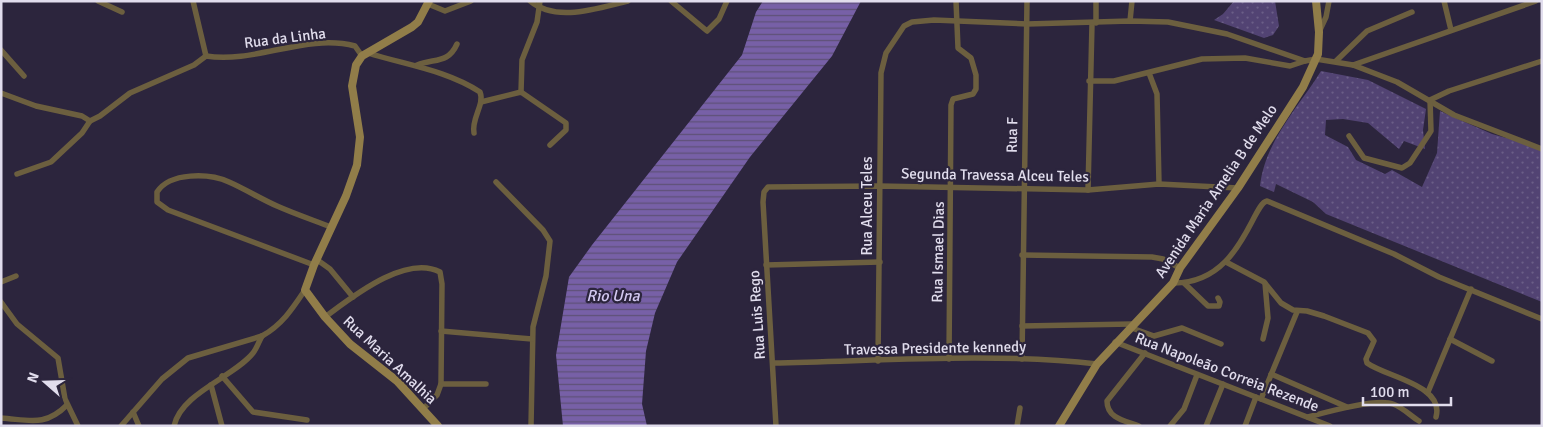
<svg xmlns="http://www.w3.org/2000/svg" width="1543" height="427" font-family="Signika,sans-serif">
<style>
.grass{fill:url(#grass-dots)}
.water{fill:url(#water-rules)}
.lines{fill:none;stroke-linecap:round;stroke-linejoin:round}
.street{stroke:#6c5f3f;stroke-width:5.5}
.secondary{stroke:#917d49;stroke-width:8}
.labels{text-anchor:middle;dominant-baseline:central;stroke-width:4.5;stroke-linejoin:round;paint-order:stroke}
.street-label{font-size:15px;fill:#e1dded;stroke:#2c253d}
.water-label{font-size:16px;font-style:italic;fill:#d3c9f1;stroke:#2c253d}
</style>
<defs>
<pattern id="grass-dots" width="8" height="8" patternUnits="userSpaceOnUse" patternTransform="scale(1.25)"><rect width="8" height="8" fill="#524373"/><path d="M2 2h.1M6 6h.1" fill="none" stroke="#6b5e87" stroke-width="1.8" stroke-linecap="round"/></pattern>
<pattern id="water-rules" width="6" height="5" patternUnits="userSpaceOnUse" patternTransform="scale(1.25)"><rect width="6" height="5" fill="#7760a7"/><path d="M0 2.5h6" fill="none" stroke="#5e5177"/></pattern>
</defs>
<rect width="100%" height="100%" fill="#2c253d"/>
<!-- grass -->
<g class="grass">
<polygon points="1234,1 1275,1 1279,26 1273,35 1264,38 1214,20 1223,14"/>
<path d="M1321,71L1368,80L1426,109L1423,130L1425,149L1404,141L1399,149L1368,123L1343,119L1326,120L1325,135L1348,147L1356,160L1385,174L1392,170L1422,187L1437,153L1440,111L1492,134L1542,148V302L1326,214L1313,202L1276,184L1274,192L1260,186C1265,141 1298,108 1321,71Z"/>
</g>
<!-- water -->
<polygon class="water" points="763,1 861,1 832,56 750,157 677,262 655,313 646,351 642,404 647,426 563,426 556,355 569,277 592,245 742,55 756,12"/>
<g class="lines">
<!-- street -->
<g class="street">
<polyline points="98,1 122,12"/>
<polyline points="193,1 206,56"/>
<path d="M530,1C556,23 598,8 628,1"/>
<polyline points="671,1 707,31 719,19 727,1"/>
<polyline points="1444,1 1451,30"/>
<polyline points="428,4 445,11 471,1"/>
<polyline points="1130,21 1132,1"/>
<polyline points="1096,23 1096,1"/>
<polyline points="1319,32 1326,17 1329,1"/>
<polyline points="1,50 24,76"/>
<path d="M368,53C406,65 446,70 480,92C485,105 471,118 474,133"/>
<path d="M206,56C255,64 306,33 355,46L362,56"/>
<polyline points="1336,61 1367,31 1412,12"/>
<path d="M417,65C435,58 448,64 457,44"/>
<polyline points="1353,65 1397,82 1454,115 1542,149"/>
<polyline points="1149,73 1157,94 1159,184"/>
<polyline points="1089,81 1114,81 1202,59 1245,58 1290,66 1305,61"/>
<polyline points="521,92 522,60 537,22 540,1"/>
<polyline points="1,93 36,106 82,116 90,121"/>
<polyline points="481,102 521,92 566,123 566,130 550,145"/>
<polyline points="1349,136 1364,158 1402,168 1410,163 1431,131 1430,100 1449,91 1542,61"/>
<polyline points="17,174 51,162 82,133 90,121 100,116 130,93 194,65 206,56"/>
<polyline points="496,182 543,230 550,241 546,276 533,327 531,426"/>
<polyline points="1088,190 1092,24"/>
<polyline points="1022,255 1152,257 1163,259 1180,268"/>
<polyline points="316,259 330,269 353,297"/>
<path d="M1226,262L1264,282L1281,303L1293,310L1307,311L1324,316L1368,333L1374,341L1366,359L1367,363C1386,377 1445,385 1436,417"/>
<path d="M314,265L168,210L157,202V192C170,172 209,173 229,182C245,189 261,199 277,206C295,214 313,220 331,227"/>
<polyline points="766,265 880,262"/>
<polyline points="1,282 16,276"/>
<path d="M1173,283C1241,284 1252,203 1267,201L1394,254L1439,277L1542,319"/>
<polyline points="1184,283 1208,306 1219,306 1220,302 1218,298"/>
<polyline points="1,302 17,324 58,358 65,399 78,426"/>
<path d="M325,317C351,298 405,254 440,272L442,284L441,384"/>
<polyline points="1022,326 1132,324"/>
<polyline points="1129,327 1154,336 1182,328 1221,344"/>
<polyline points="441,331 532,339"/>
<polyline points="1263,339 1268,318 1265,283"/>
<polyline points="1450,339 1492,361"/>
<polyline points="1115,342 1330,426"/>
<polyline points="949,359 951,105 953,99 973,94 976,89 976,75 971,58 958,48 956,1"/>
<polyline points="1022,359 1027,1"/>
<polyline points="878,361 881,73 886,53 904,26 912,22 934,20 1027,24 1130,21 1168,22 1227,34 1305,61 1316,59 1353,65 1536,1"/>
<path d="M773,363C880,361 990,352 1097,364"/>
<polyline points="1271,374 1347,407"/>
<polyline points="222,376 253,412 307,420"/>
<polyline points="211,385 222,426"/>
<polyline points="1428,392 1471,289"/>
<polyline points="1261,399 1297,312"/>
<polyline points="424,408 437,395 441,384 486,384"/>
<polyline points="133,412 139,426"/>
<path d="M1308,417C1327,412 1376,398 1393,404C1402,407 1411,416 1419,421"/>
<path d="M1,418C30,420 45,427 67,405"/>
<path d="M121,426L162,379L188,358L262,336C282,325 293,308 305,290"/>
<path d="M174,426C181,393 234,377 253,353C257,348 259,341 262,336"/>
<polyline points="776,426 763,202 764,192 768,187 879,186 1088,190 1159,184 1238,188"/>
<polyline points="1017,426 1020,408"/>
<path d="M1139,426C1126,421 1107,419 1107,401L1145,353"/>
<polyline points="1170,426 1184,409 1197,375"/>
<polyline points="1206,426 1223,384"/>
<polyline points="1245,426 1256,397"/>
</g>
<!-- secondary -->
<g class="secondary">
<polyline points="429,1 418,22 412,27 362,56 356,65 352,86 360,137 357,165 346,196 314,265 305,290 325,317 350,344 397,381 438,426"/>
<polyline points="1059,426 1097,364 1173,283 1180,268 1238,188 1303,87 1318,54 1319,32 1316,1"/>
</g>
</g>
<g class="labels">
<!-- street labels -->
<g class="street-label">
<text transform="translate(285 38) rotate(-7)">Rua da Linha</text>
<text transform="translate(1012 135) rotate(-89)">Rua F</text>
<text transform="translate(995 175) rotate(1)">Segunda Travessa Alceu Teles</text>
<text transform="translate(1216 191) rotate(-56)">Avenida Maria Amelia B de Melo</text>
<text transform="translate(867 206) rotate(-90)">Rua Alceu Teles</text>
<text transform="translate(938 252) rotate(-89)">Rua Ismael Dias</text>
<text transform="translate(757 315) rotate(-94)">Rua Luis Rego</text>
<text transform="translate(935 348) rotate(-1)">Travessa Presidente kennedy</text>
<text transform="translate(390 360) rotate(43)">Rua Maria Amalhia</text>
<text transform="translate(1227 372) rotate(21)">Rua Napoleão Correia Rezende</text>
</g>
<!-- water labels -->
<g class="water-label">
<text x="613" y="296">Rio Una</text>
</g>
</g>
<!-- border -->
<rect width="1543" height="427" fill="none" stroke="#e1dded" stroke-width="5"/>
<!-- north arrow -->
<g transform="translate(45 382) rotate(290)" stroke="#2c253d" stroke-width="4" paint-order="stroke">
<path d="M0-4L9 19L0 12L-9 19Z" fill="#e1dded"/>
<text y="-8" font-size="14" font-weight="bold" text-anchor="middle" fill="#e1dded">N</text>
</g>
<!-- scale -->
<path d="M1363 397v8h88v-8" fill="none" stroke="#e1dded" stroke-width="2.5"/>
<text x="1370" y="397" font-size="15" fill="#e1dded" stroke="#2c253d" stroke-width="4" paint-order="stroke">100 m</text>
</svg>
